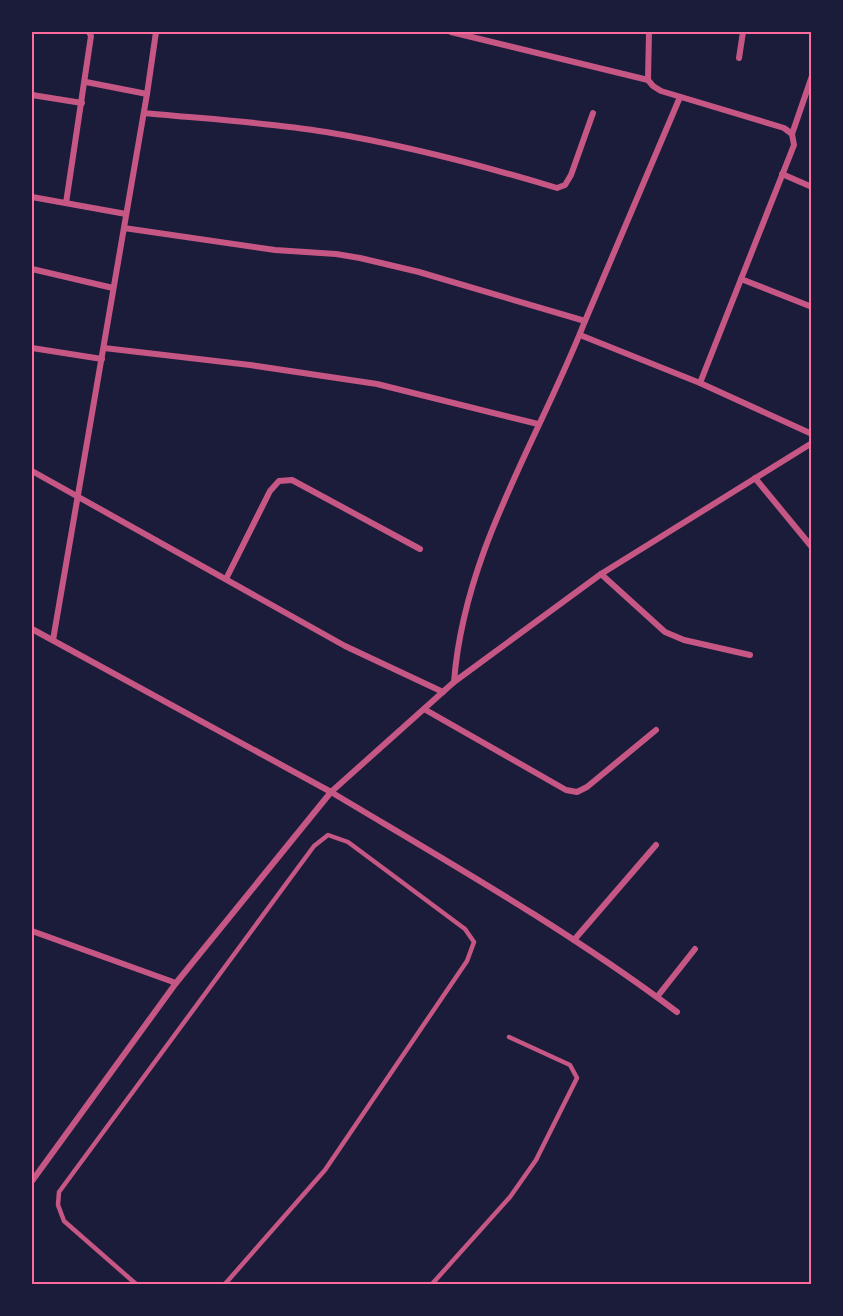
<svg xmlns="http://www.w3.org/2000/svg" width="843" height="1316" font-family="'Times New Roman',serif">
<style>
.lines{fill:none;stroke-linecap:round;stroke-linejoin:round}
.service{stroke:#c65784;stroke-width:4.5}
.minor{stroke:#c65784;stroke-width:6}
.neatline{fill:none;stroke:#ff6b9d;stroke-width:2}
</style>
<rect width="100%" height="100%" fill="#1b1b3a"/>
<g class="lines">
<!-- service -->
<g class="service">
<polyline points="136,1284 64,1221 58,1205 59,1192 314,846 328,835 348,842 465,929 474,942 467,961 325,1170 225,1284"/>
<polyline points="432,1284 510,1197 536,1160 577,1078 570,1065 509,1037"/>
</g>
<!-- minor -->
<g class="minor">
<polyline points="451,32 648,80"/>
<polyline points="649,32 648,80 653,86 661,91 784,128 792,134 794,145 700,383"/>
<polyline points="739,58 743,32"/>
<polyline points="86,82 147,94"/>
<polyline points="32,95 82,103"/>
<path d="M144,113C205,119 266,122 326,132C404,145 481,165 557,188L565,185L571,175L593,113"/>
<polyline points="792,134 812,76"/>
<polyline points="782,174 812,187"/>
<polyline points="32,197 126,214"/>
<polyline points="66,203 91,36 89,32"/>
<path d="M124,228L275,250L336,254L360,258L419,272L585,321C538,441 464,551 454,682L331,792C448,862 568,930 677,1012"/>
<polyline points="32,269 113,288"/>
<polyline points="741,279 812,307"/>
<polyline points="585,321 680,97"/>
<polyline points="580,335 700,383 812,434"/>
<polyline points="32,348 102,359"/>
<polyline points="104,348 250,365 377,384 538,424"/>
<polyline points="32,471 345,646 443,692"/>
<polyline points="755,478 811,546"/>
<polyline points="601,574 665,632 684,640 750,655"/>
<polyline points="226,579 270,491 279,481 292,480 420,549"/>
<polyline points="32,629 331,792 176,983"/>
<polyline points="53,640 147,94 156,32"/>
<polyline points="454,682 601,574 812,443"/>
<polyline points="424,709 566,790 577,792 587,787 656,730"/>
<polyline points="32,931 176,983 32,1181"/>
<polyline points="574,940 656,845"/>
<polyline points="657,997 695,949"/>
</g>
</g>
<!-- border -->
<rect width="843" height="1316" fill="none" stroke="#1b1b3a" stroke-width="66"/>
<rect x="33" y="33" width="777" height="1250" class="neatline"/>
</svg>
